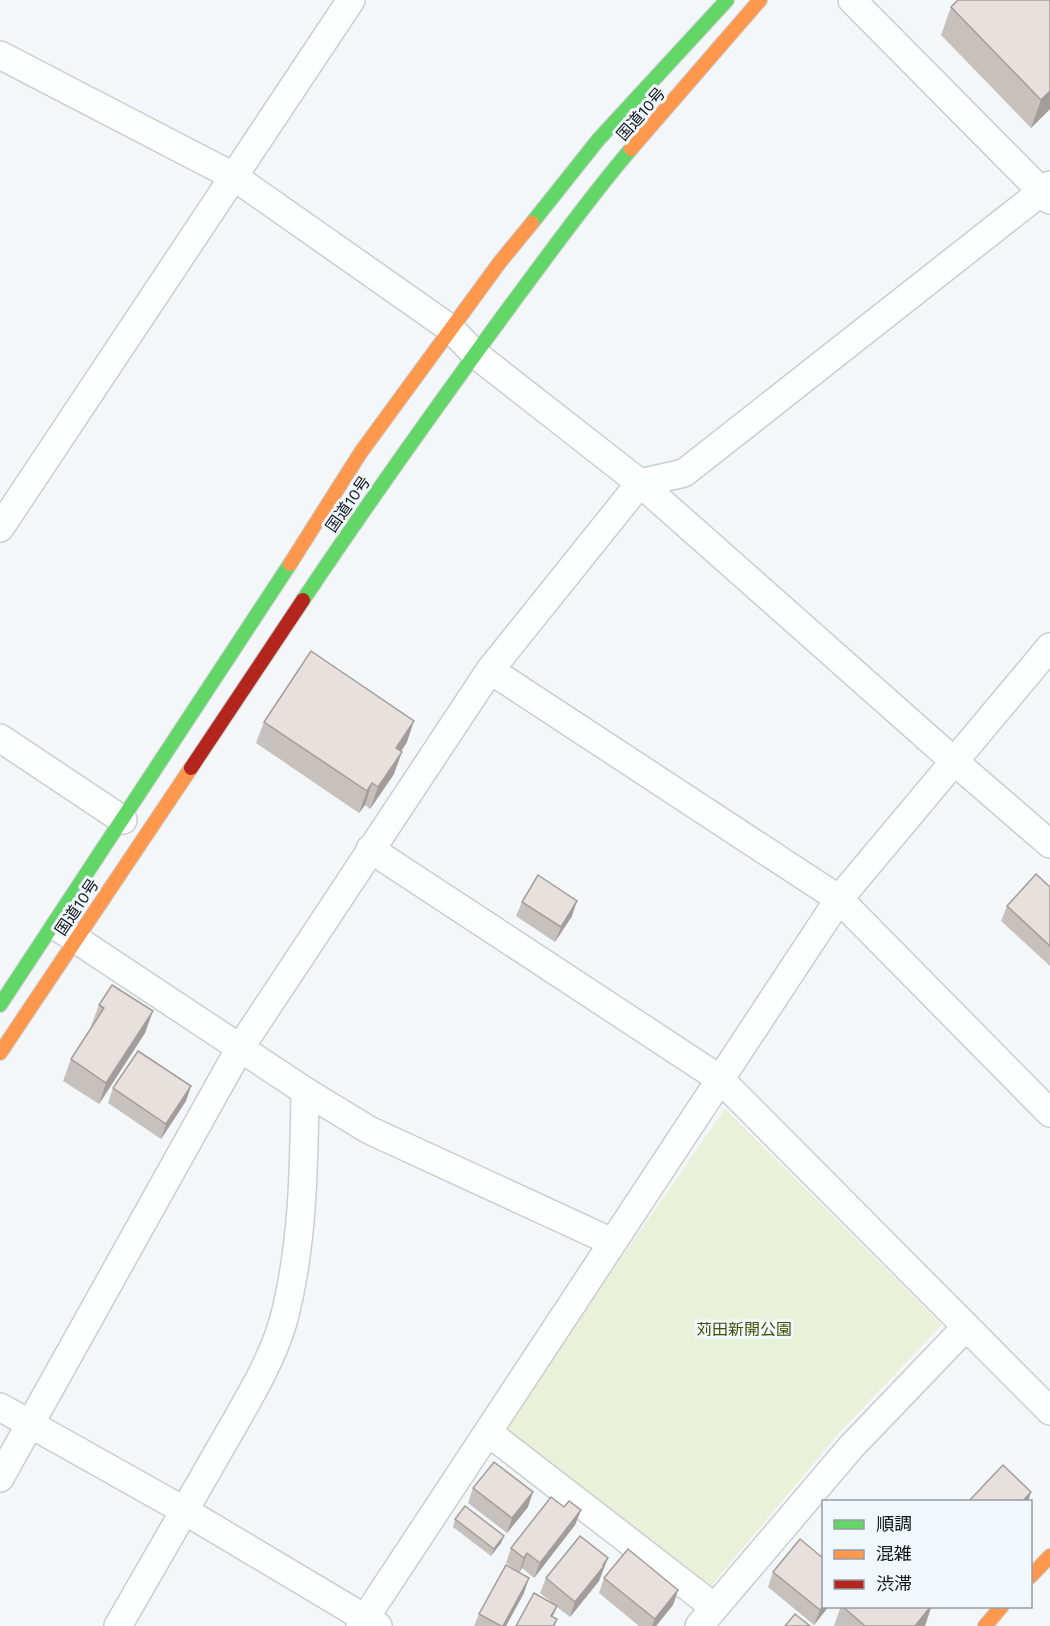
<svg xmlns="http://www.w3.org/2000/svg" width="1050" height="1626" font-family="'Work Sans','Noto Sans JP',sans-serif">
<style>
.green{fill:#eaf1d9}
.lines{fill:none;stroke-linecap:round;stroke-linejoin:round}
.street-casing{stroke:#caced1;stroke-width:30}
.fast-casing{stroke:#caced1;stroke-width:16}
.slow-casing{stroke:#caced1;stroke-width:16}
.jam-casing{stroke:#caced1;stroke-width:16}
.street{stroke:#fdfefe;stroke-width:27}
.fast{stroke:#63d668;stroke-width:14}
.slow{stroke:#ff974d;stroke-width:14}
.jam{stroke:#b3261e;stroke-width:14}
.wall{fill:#c7c1be}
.shaded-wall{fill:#a29d9b}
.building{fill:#e7e0dd;stroke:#a29d9b;stroke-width:1.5}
.labels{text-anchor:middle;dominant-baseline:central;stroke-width:6;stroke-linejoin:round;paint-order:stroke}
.street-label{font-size:16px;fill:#111417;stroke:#f0f7fd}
.park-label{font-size:16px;fill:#444e03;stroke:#f0f7fd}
</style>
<rect width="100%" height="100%" fill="#f3f7fa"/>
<!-- green -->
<polygon class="green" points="725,1109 942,1325 839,1433 710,1587 503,1428"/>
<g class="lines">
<!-- street casing -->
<g class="street-casing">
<g id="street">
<polyline points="852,0 1050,200"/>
<polyline points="0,55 233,176 451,329 475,354 640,483 955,762 1050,844"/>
<polyline points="0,528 351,0"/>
<polyline points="490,670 839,899 1050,1113"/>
<polyline points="0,738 123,820"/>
<polyline points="370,849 720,1079 1050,1411"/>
<polyline points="59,928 305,1091 369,1130 612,1242"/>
<polyline points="0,1407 185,1511 378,1626"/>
<polyline points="489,1433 714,1607"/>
<polyline points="0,1478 240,1048 490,670 640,483 684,473 1050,185"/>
<path d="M118,1626C154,1564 190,1502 225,1440C246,1403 271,1363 283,1322C303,1248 304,1168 305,1091"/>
<polyline points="360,1626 839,899 1050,647"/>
<polyline points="699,1626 851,1447 966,1327"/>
</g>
</g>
<!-- fast casing -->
<g class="fast-casing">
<g id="fast">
<polyline points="532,223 598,140 727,0"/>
<path d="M303,600C370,500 440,402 511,305C550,253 588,199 631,149"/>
<polyline points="0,1005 290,564"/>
</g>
</g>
<!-- slow casing -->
<g class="slow-casing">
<g id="slow">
<polyline points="631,149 760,0"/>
<polyline points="290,564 361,452 500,262 532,223"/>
<polyline points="0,1053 191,768"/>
<polyline points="1030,1577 1050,1556"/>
<polyline points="985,1626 1002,1606"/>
</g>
</g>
<!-- jam casing -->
<g class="jam-casing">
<polyline id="jam" points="191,768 303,600"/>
</g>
<!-- street -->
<use href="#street" class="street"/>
<!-- fast -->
<use href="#fast" class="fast"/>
<!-- slow -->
<use href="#slow" class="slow"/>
<!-- jam -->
<use href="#jam" class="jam"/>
</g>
<!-- wall -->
<g class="wall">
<polygon points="1050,0 1050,109 1031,128 941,35 951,7"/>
<polygon points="264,722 407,742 401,751 394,774 370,809 365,805 359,813 256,743"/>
<polygon points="1050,887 1050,966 1001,921 1007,906"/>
<polygon points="522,902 572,916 555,942 516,916"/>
<polygon points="99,1005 145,1033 99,1104 63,1081 71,1059 92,1027 91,1026"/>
<polygon points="191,1086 186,1101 161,1139 108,1103 113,1088"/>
<polygon points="473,1488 528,1507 507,1533 468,1503"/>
<polygon points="564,1507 581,1510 575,1525 534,1578 522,1568 519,1572 524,1593 506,1626 474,1626 479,1614 516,1570 506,1563 511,1548"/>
<polygon points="455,1519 501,1543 491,1556 453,1527"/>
<polygon points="773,1572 824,1606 829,1606 814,1625 768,1587"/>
<polygon points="602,1573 599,1581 570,1617 557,1607 553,1617 557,1619 555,1626 516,1626 554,1604 540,1593 546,1578"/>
<polygon points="604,1578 678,1590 673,1605 656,1626 639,1626 599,1593"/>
<polygon points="841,1606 932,1606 925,1626 834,1626"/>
</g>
<!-- shaded-wall -->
<g class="shaded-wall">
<polygon points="1050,91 1050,109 1031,128 1041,100"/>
<polygon points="414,721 407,742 389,770 396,748"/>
<polygon points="402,752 394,774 370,809 378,787"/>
<polygon points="372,783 365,805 359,813 367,791"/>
<polygon points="577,901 572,916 555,942 561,927"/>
<polygon points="153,1011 145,1033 99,1104 106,1083"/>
<polygon points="191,1086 186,1101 161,1139 166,1124"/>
<polygon points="533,1492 528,1507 507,1533 512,1518"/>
<polygon points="1031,1492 1028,1502 1022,1502"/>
<polygon points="581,1510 575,1525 534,1578 540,1563"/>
<polygon points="504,1536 501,1543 491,1556 494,1549"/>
<polygon points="527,1553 522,1568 519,1573 524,1558"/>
<polygon points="608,1558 599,1581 570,1617 575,1602"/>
<polygon points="529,1578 524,1593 506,1626 503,1626"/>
<polygon points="678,1590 673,1605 656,1626 652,1626 655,1619"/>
<polygon points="824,1605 824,1606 829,1606 814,1625 820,1610"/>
<polygon points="931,1606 925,1626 915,1626"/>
</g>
<!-- building -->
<g class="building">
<polygon points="958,0 1050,0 1050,91 1041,100 951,7"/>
<polygon points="311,651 414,721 396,748 402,752 378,787 372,783 367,791 264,722"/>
<polygon points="1036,874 1050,887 1050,946 1007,906"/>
<polygon points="538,875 577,901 561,927 522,902"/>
<polygon points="112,985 153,1011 106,1083 71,1059 104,1008 99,1005"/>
<polygon points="138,1051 191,1086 166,1124 113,1088"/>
<polygon points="494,1462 533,1492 512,1518 473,1488"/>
<polygon points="1003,1465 1031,1492 1022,1502 968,1502"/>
<polygon points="551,1497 564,1507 569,1501 581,1510 540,1563 527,1553 524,1558 511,1548"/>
<polygon points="465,1506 504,1536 494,1549 455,1519"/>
<polygon points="580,1536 608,1558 603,1565 604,1566 575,1602 546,1578"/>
<polygon points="800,1539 824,1559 824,1605 820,1610 773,1572"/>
<polygon points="628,1549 678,1590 655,1619 604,1578"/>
<polygon points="506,1565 529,1578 503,1626 501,1626 479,1614"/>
<polygon points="534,1593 557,1606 551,1616 557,1619 553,1626 516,1626"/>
<polygon points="842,1606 931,1606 915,1626 865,1626"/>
<polygon points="795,1614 810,1626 785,1626"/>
</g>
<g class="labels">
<!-- street labels -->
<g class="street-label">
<text transform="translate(641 114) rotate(-49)">国道10号</text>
<text transform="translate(348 504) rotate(-55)">国道10号</text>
<text transform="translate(77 907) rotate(-56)">国道10号</text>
</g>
<!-- park labels -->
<g class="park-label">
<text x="744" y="1329">苅田新開公園</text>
</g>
</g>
<!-- legend -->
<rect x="822" y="1500" width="210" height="108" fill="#f0f7fd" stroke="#979ca1" stroke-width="1.5"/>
<rect x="834" y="1520" width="30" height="9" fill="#63d668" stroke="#979ca1" stroke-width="1.5"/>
<text x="876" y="1530" font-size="18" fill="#111417">順調</text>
<rect x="834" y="1550" width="30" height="9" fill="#ff974d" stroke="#979ca1" stroke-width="1.5"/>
<text x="876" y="1560" font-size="18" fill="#111417">混雑</text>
<rect x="834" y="1580" width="30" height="9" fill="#b3261e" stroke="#979ca1" stroke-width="1.5"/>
<text x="876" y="1590" font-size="18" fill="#111417">渋滞</text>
</svg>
